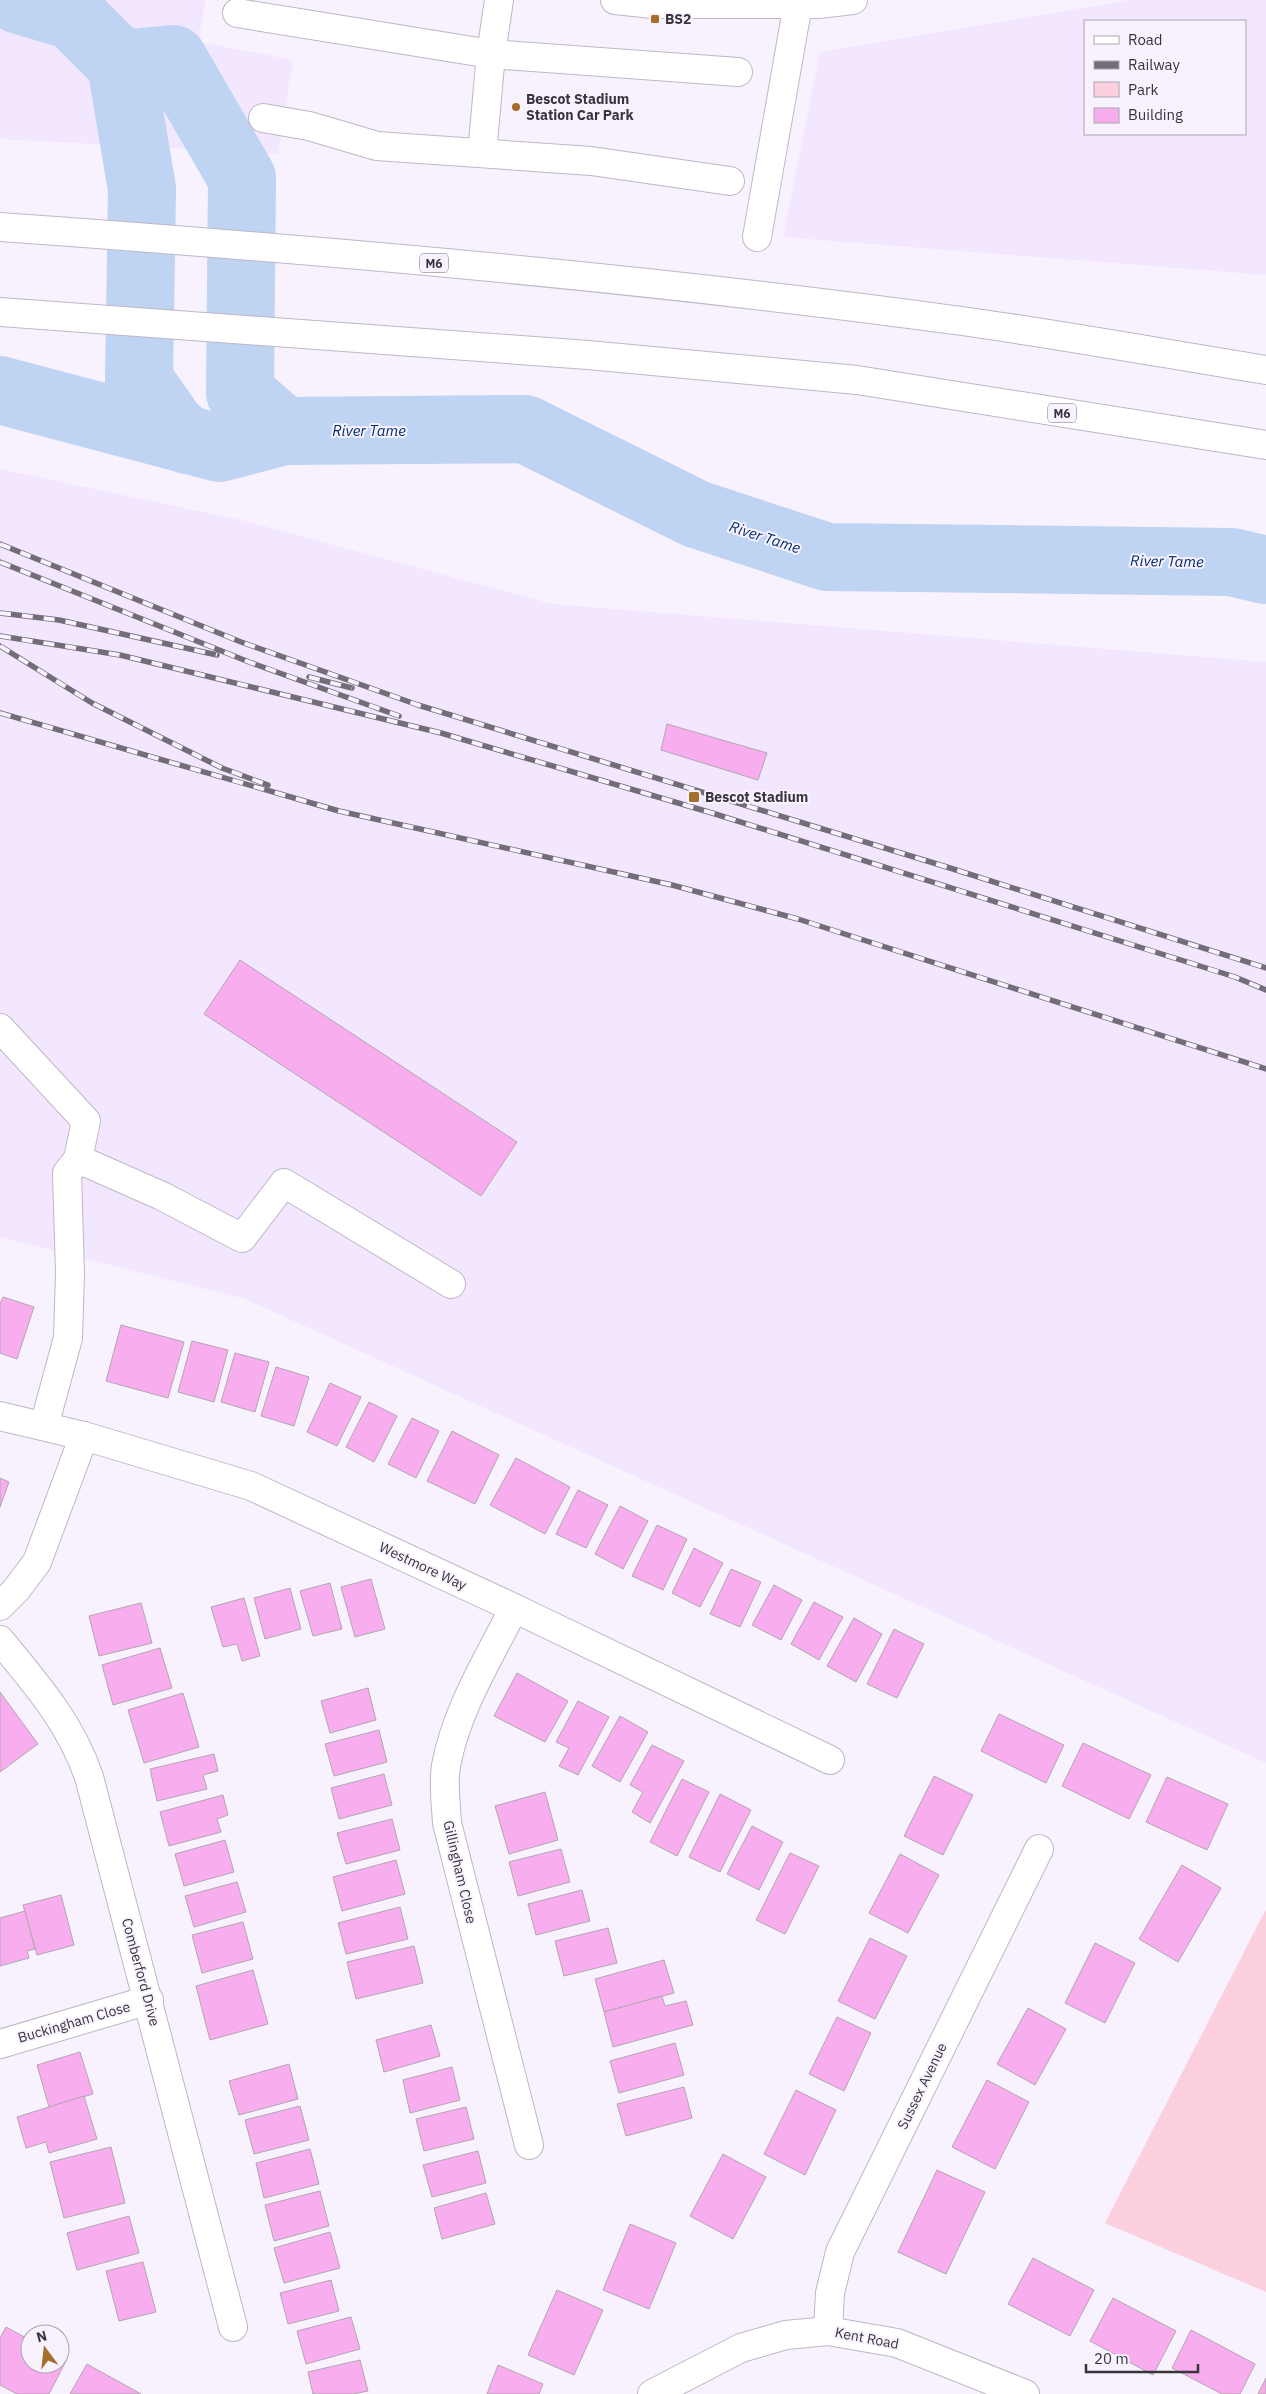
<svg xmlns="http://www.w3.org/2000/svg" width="1266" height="2394" font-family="'IBM Plex Sans',sans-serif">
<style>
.built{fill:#f2e7fe;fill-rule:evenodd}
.green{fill:#fccfdf}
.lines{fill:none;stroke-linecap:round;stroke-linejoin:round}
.river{stroke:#bfd3f2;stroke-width:68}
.building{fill:#f8adee;stroke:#b3a5b1}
.minor-casing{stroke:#beb7c6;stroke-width:30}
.highway-casing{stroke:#beb7c6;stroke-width:30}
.minor{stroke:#fff;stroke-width:28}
.highway{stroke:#fff;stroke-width:28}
.rail-casing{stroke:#726d76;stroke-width:5.5}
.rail{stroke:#f8f1fe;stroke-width:4;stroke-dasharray:11;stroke-linecap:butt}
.poi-dot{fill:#a56e2a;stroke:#f8f1fe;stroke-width:2}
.labels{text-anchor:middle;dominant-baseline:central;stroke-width:4;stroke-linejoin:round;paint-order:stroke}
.shield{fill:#f8f1fe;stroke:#726d76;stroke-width:1}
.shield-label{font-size:12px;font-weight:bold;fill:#38353b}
.poi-label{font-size:14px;font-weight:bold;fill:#38353b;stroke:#f8f1fe;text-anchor:start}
.street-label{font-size:14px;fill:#38353b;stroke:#f8f1fe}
.water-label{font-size:15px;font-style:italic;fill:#012d6d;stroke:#f8f1fe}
</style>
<rect width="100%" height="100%" fill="#f8f1fe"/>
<!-- built -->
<g class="built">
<polygon points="0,0 205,0 199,42 293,60 278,154 0,139"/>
<path d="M1130,0H1266V275L783,237L820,52ZM1245,21V134H1085V21Z"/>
<polygon points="0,469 245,521 552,604 1266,662 1266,1763 245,1299 0,1237"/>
</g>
<!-- green -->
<polygon class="green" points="1266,1909 1266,2292 1105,2223"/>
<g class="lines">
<!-- river -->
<g class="river">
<polyline points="19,0 73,16 121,64 173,59 242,178 240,393 284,431"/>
<polyline points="121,64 142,189 139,380 172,427 187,440"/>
<polyline points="0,390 219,448 284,431 525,429 696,514 827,557 1231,562 1266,570"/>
</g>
</g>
<!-- building -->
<g class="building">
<polygon points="667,724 767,753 758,780 661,750"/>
<polygon points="240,960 517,1142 481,1196 204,1014"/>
<polygon points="3,1297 34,1307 17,1359 0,1353 0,1304"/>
<polygon points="121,1325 184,1342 168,1398 106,1381"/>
<polygon points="192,1341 228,1350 214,1402 178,1392"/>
<polygon points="235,1353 269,1362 255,1412 221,1402"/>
<polygon points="276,1367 309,1377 294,1426 261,1416"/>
<polygon points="330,1383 361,1397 337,1446 307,1432"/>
<polygon points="369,1402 397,1416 374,1462 346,1447"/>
<polygon points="412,1418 439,1431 416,1478 388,1464"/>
<polygon points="452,1431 499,1455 475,1504 427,1481"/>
<polygon points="516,1458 570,1487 545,1534 490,1505"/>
<polygon points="0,1478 9,1482 0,1507"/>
<polygon points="578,1490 608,1505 586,1548 556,1534"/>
<polygon points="620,1506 648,1521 623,1569 595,1554"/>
<polygon points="657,1525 687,1539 663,1590 632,1576"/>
<polygon points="694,1548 723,1563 700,1607 672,1593"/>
<polygon points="731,1569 761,1582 740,1627 710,1614"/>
<polygon points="371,1579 385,1629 355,1637 341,1587"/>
<polygon points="330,1583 342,1629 313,1636 300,1591"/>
<polygon points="774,1585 802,1600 781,1640 752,1625"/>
<polygon points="290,1588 301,1629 265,1639 254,1598"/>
<polygon points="244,1598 260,1656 242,1661 237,1644 223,1647 211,1607"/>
<polygon points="814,1602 843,1617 819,1660 791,1644"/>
<polygon points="141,1603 152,1643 99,1656 89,1616"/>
<polygon points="854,1618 882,1634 856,1682 827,1666"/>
<polygon points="894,1629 924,1644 897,1698 867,1684"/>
<polygon points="160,1648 172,1688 113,1705 102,1665"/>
<polygon points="517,1673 568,1701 545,1742 494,1716"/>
<polygon points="368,1688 376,1720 330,1733 321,1701"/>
<polygon points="0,1692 38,1744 0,1772"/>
<polygon points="183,1693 199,1747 144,1763 128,1710"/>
<polygon points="578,1701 609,1717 578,1775 559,1766 569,1748 556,1742"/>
<polygon points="999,1714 1064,1745 1046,1783 981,1751"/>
<polygon points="620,1716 648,1732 620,1782 592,1766"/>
<polygon points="379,1730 387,1762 334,1776 325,1744"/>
<polygon points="1083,1743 1151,1775 1129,1819 1062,1786"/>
<polygon points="652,1745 684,1761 650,1823 632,1812 643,1792 630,1785"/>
<polygon points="214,1754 218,1771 203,1775 207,1789 157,1801 150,1769"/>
<polygon points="384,1774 392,1805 339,1819 331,1788"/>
<polygon points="934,1776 973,1795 943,1855 904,1836"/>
<polygon points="1167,1777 1228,1804 1207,1850 1146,1822"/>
<polygon points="682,1779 709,1792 677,1856 650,1842"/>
<polygon points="545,1792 558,1840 509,1854 495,1806"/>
<polygon points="720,1794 751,1810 720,1872 689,1857"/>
<polygon points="223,1795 228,1815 217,1819 221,1832 169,1846 160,1812"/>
<polygon points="392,1819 400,1850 346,1864 337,1833"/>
<polygon points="752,1826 783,1842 759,1890 727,1874"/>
<polygon points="225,1840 234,1872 184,1886 175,1854"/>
<polygon points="561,1849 570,1882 518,1896 509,1862"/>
<polygon points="790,1853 819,1866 785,1934 756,1920"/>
<polygon points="900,1854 939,1875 908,1933 869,1913"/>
<polygon points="396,1860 405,1894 342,1911 333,1877"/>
<polygon points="1182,1865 1221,1888 1178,1962 1139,1939"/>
<polygon points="237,1882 246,1912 194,1927 185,1896"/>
<polygon points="582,1890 590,1921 536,1935 528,1904"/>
<polygon points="61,1895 74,1945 37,1955 23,1905"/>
<polygon points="400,1907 408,1939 346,1954 338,1923"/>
<polygon points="25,1911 35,1949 27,1951 29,1958 0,1966 0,1918"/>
<polygon points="243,1922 253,1959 202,1973 192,1935"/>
<polygon points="608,1928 617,1963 564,1976 555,1941"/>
<polygon points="870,1938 907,1956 875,2019 838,2001"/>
<polygon points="1095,1943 1135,1963 1105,2023 1065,2003"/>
<polygon points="414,1946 423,1983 356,1999 347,1962"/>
<polygon points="664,1960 674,1993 604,2012 595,1979"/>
<polygon points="253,1970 268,2024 210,2040 196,1986"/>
<polygon points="662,1996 665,2006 686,2001 693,2025 613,2047 604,2012"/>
<polygon points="1028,2008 1066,2029 1035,2085 997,2064"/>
<polygon points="837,2017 871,2033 844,2091 809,2074"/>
<polygon points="431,2025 440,2056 384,2072 376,2040"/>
<polygon points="675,2043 684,2075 619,2093 610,2061"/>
<polygon points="80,2052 93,2094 49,2107 37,2065"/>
<polygon points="289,2064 298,2099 239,2115 229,2081"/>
<polygon points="452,2067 460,2100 410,2113 403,2080"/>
<polygon points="987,2080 1029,2102 995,2169 952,2147"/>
<polygon points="684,2087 692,2118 626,2136 617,2104"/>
<polygon points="796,2090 836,2110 805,2175 764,2154"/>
<polygon points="84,2096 97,2139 49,2153 46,2142 26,2148 17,2117"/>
<polygon points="300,2106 309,2140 254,2154 245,2120"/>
<polygon points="466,2107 474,2139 424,2151 416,2119"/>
<polygon points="111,2147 125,2203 64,2218 50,2162"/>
<polygon points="310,2149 319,2184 264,2198 256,2163"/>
<polygon points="478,2151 486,2183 432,2197 423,2165"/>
<polygon points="723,2154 766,2177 733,2239 690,2216"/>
<polygon points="937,2170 985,2192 946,2274 898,2252"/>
<polygon points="320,2191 329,2226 274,2241 265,2205"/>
<polygon points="486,2193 495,2224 442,2239 434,2208"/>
<polygon points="129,2216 139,2253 77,2270 67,2233"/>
<polygon points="630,2224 676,2243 649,2309 603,2290"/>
<polygon points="330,2232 340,2268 284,2283 274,2248"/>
<polygon points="1033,2258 1094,2290 1070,2336 1008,2304"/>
<polygon points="143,2262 156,2312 119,2321 106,2271"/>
<polygon points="331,2280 339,2311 288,2324 280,2293"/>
<polygon points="557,2290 603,2310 574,2375 528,2355"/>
<polygon points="1113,2298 1176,2331 1153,2375 1090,2341"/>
<polygon points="351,2317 360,2349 306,2364 297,2331"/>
<polygon points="6,2327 30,2340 30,2364 60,2364 60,2355 67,2359 49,2394 17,2394 0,2385 0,2338"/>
<polygon points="1191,2330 1255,2364 1240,2394 1222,2394 1172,2368"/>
<polygon points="360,2360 368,2391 353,2394 313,2394 308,2372"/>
<polygon points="87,2364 141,2394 70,2394"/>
<polygon points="498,2365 543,2384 539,2394 487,2394"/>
<polygon points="1266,2378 1266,2394 1258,2394"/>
</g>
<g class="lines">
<!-- minor casing -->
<g class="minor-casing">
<g id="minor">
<polyline points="615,0 653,4 818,4 853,0"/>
<polyline points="237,13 491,54 738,72"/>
<polyline points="263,118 309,126 377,146 591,161 730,181"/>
<polyline points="482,153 491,54 499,0"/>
<polyline points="757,237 798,4"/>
<polyline points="0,1028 86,1121 78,1159"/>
<polyline points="0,1416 84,1436 251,1486 514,1608 830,1760"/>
<polyline points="44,1426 68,1338 70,1273 67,1173 78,1159 162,1196 242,1238 284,1183 451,1284"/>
<polyline points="0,1606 16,1590 37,1562 84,1436"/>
<path d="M514,1608C489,1658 456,1710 446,1766C443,1783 446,1805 447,1823L529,2145"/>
<path d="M0,1640C36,1684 70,1722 89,1777L233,2327"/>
<polyline points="0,2044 149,2000"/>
<polyline points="828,2331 830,2293 840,2252 1039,1849"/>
<polyline points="652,2394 741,2348 786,2335 828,2331 897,2343 1025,2394"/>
</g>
</g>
<!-- highway casing -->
<g class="highway-casing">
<g id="highway">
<path d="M0,227C324,250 647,278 969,322C1068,336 1167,354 1266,370"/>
<polyline points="0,312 588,355 857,380 1266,445"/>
</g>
</g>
<!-- minor -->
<use href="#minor" class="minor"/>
<!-- highway -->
<use href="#highway" class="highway"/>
<!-- rail casing -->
<g class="rail-casing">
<g id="rail">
<polyline points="0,544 241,642 418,705 950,868 1266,968"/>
<polyline points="0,562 249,662 399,716"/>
<polyline points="0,613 59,620 217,655"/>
<polyline points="0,636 120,655 441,733 712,813 1235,977 1266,990"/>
<polyline points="0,646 92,703 222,768 268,785"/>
<polyline points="309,677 352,688"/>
<polyline points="0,713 339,811 672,885 798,919 1266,1069"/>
</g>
</g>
<!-- rail -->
<use href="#rail" class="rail"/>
</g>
<!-- markers -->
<g class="poi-dot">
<rect x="650" y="14" width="10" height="10" rx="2.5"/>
<circle cx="516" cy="107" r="5"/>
<rect x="688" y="791" width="12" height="12" rx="2.5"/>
</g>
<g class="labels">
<!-- shield labels -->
<g class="shield">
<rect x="420" y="253.5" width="28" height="19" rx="4"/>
<rect x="1048" y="403.5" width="28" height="19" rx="4"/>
</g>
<g class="shield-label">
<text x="434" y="263">M6</text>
<text x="1062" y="413">M6</text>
</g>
<!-- poi labels -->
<g class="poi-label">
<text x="665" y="19">BS2</text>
<text x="526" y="99">Bescot Stadium<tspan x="526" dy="16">Station Car Park</tspan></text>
<text x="705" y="797">Bescot Stadium</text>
</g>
<!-- street labels -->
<g class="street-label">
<text transform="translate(423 1566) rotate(25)">Westmore Way</text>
<text transform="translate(460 1872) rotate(77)">Gillingham Close</text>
<text transform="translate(141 1972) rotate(75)">Comberford Drive</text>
<text transform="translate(74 2022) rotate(-16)">Buckingham Close</text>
<text transform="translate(922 2086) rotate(-64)">Sussex Avenue</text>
<text transform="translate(867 2338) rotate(11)">Kent Road</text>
</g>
<!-- water labels -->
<g class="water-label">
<text x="369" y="430">River Tame</text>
<text transform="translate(765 537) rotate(18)">River Tame</text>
<text transform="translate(1167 561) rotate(1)">River Tame</text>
</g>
</g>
<!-- legend -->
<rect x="1084" y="20" width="162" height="115" fill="#f8f1fe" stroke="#aba6b0"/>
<rect x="1094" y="36" width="25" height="8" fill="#ffffff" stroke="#aba6b0"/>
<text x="1128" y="45" font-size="15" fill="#38353b">Road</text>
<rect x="1094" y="61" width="25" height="8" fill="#726d76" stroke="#aba6b0"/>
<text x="1128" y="70" font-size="15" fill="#38353b">Railway</text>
<rect x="1094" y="82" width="25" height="15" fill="#fccfdf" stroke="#aba6b0"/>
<text x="1128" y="95" font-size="15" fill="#38353b">Park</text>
<rect x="1094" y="108" width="25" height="15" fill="#f8adee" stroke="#aba6b0"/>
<text x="1128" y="120" font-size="15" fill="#38353b">Building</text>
<!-- north arrow -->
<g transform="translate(45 2349) rotate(345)"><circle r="24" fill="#f8f1fe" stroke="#aba6b0"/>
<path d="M0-4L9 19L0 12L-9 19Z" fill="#a56e2a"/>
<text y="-8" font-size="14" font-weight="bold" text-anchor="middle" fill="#38353b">N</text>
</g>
<!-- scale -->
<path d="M1086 2364v8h112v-8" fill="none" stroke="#38353b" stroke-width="2.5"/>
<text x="1094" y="2364" font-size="15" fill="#38353b" stroke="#f8f1fe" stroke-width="4" paint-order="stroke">20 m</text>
</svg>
